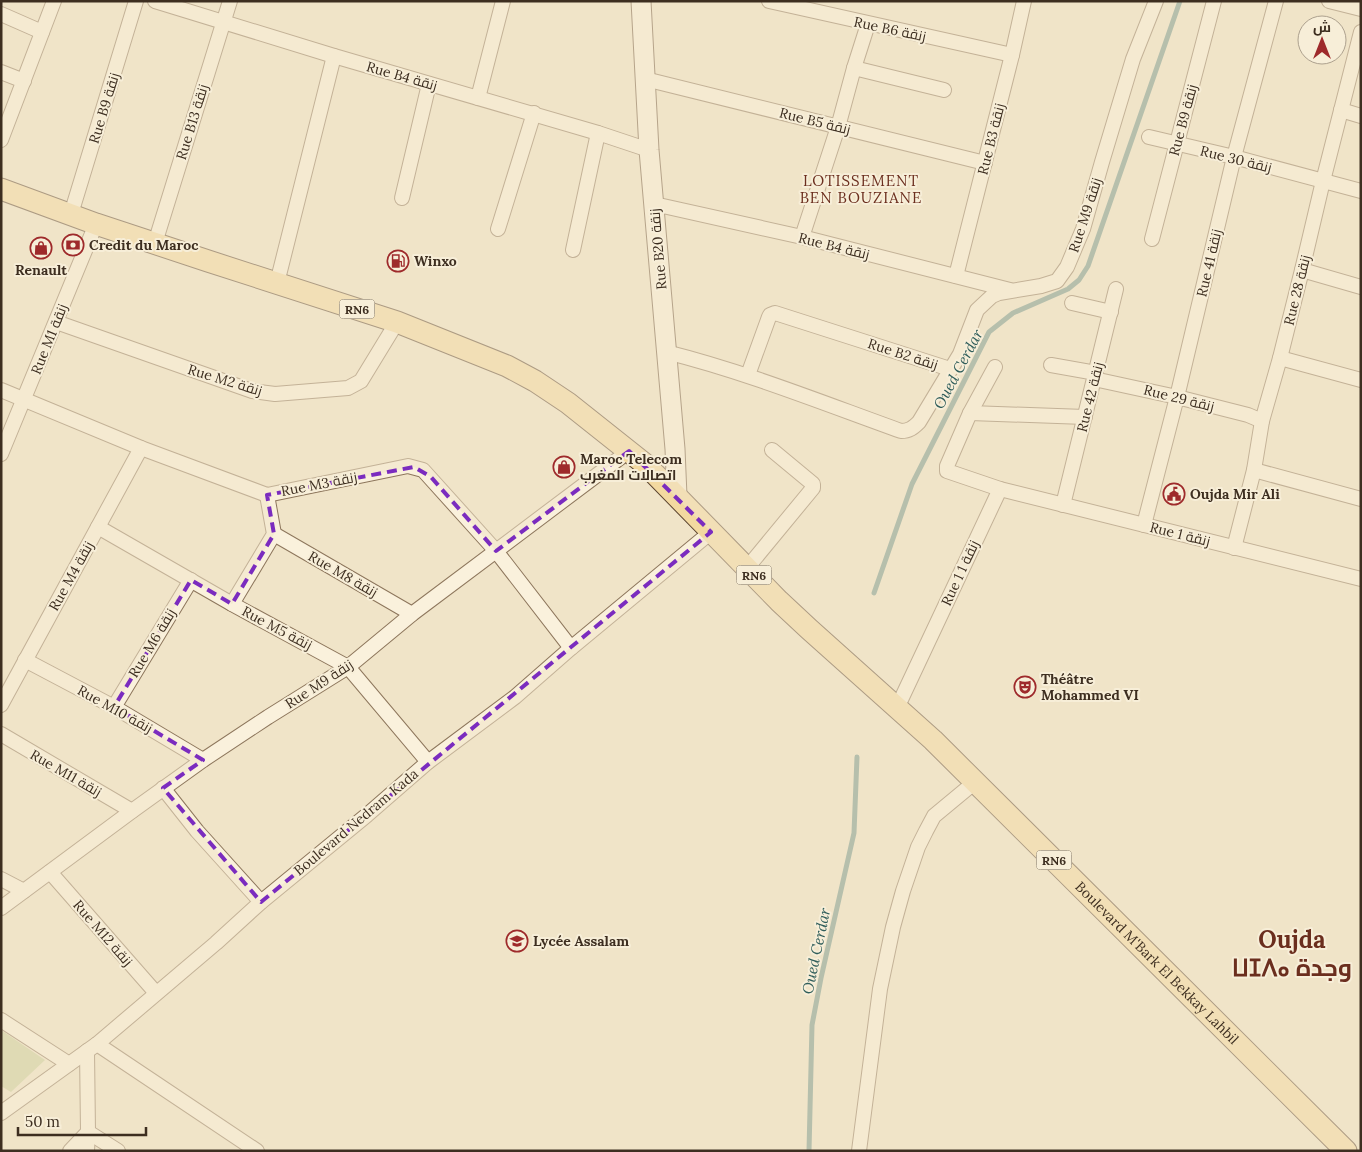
<svg xmlns="http://www.w3.org/2000/svg" width="1362" height="1152" font-family="Lora,Cairo,'Noto Sans Tifinagh',serif">
<style>
.green{fill:#c9cf9b}
.lines{fill:none;stroke-linecap:round;stroke-linejoin:round}
.stream{stroke:#6f938a;stroke-width:5}
.street-casing{stroke:#8d765c;stroke-width:16}
.secondary-casing{stroke:#6f573f;stroke-width:21}
.primary-casing{stroke:#5b4430;stroke-width:23}
.street{stroke:#faf1dc;stroke-width:14}
.secondary{stroke:#faf1dc;stroke-width:19}
.primary{stroke:#f3d9a0;stroke-width:21}
.marked{fill:none;stroke:#7b2cbf;stroke-width:4;stroke-dasharray:10 6;stroke-linejoin:round}
.labels{text-anchor:middle;dominant-baseline:central;stroke-width:4;stroke-linejoin:round;paint-order:stroke}
.shield{fill:#f7eed8;stroke:#756857;stroke-width:1}
.shield-label{font-size:12px;font-weight:bold;fill:#3d2e20}
.street-label{font-size:14px;fill:#3d2e20;stroke:#f7eed8}
.poi-label{font-size:14px;font-weight:bold;fill:#3d2e20;stroke:#f7eed8;text-anchor:start}
.neighbourhood-label{font-size:15px;letter-spacing:1px;fill:#6b2e1e;stroke:#f7eed8}
.water-label{font-size:15px;font-style:italic;fill:#2f5d5a;stroke:#f7eed8}
.town-label{font-size:24px;font-weight:bold;fill:#6b2e1e;stroke:#f7eed8}
</style>
<rect width="100%" height="100%" fill="#f0e4c8"/>
<!-- green -->
<polygon class="green" points="1,1030 45,1060 11,1092 1,1086"/>
<g class="lines">
<!-- stream -->
<g class="stream">
<polyline points="874,593 912,484 989,332 1013,313 1068,289 1079,280 1088,266 1180,1"/>
<polyline points="809,1151 812,1025 821,978 854,833 857,757"/>
</g>
<!-- street casing -->
<g class="street-casing">
<g id="street">
<polyline points="155,1 334,56 598,133 649,150"/>
<polyline points="769,1 1012,55"/>
<polyline points="1329,1 1361,9"/>
<polyline points="1,14 42,32"/>
<polyline points="854,68 944,90"/>
<polyline points="1,72 24,81"/>
<polyline points="645,79 985,163"/>
<polyline points="478,98 503,1"/>
<polyline points="1341,110 1361,116"/>
<polyline points="1149,137 1234,157 1361,191"/>
<polyline points="1,140 54,1"/>
<polyline points="402,198 429,84"/>
<polyline points="654,204 802,237 1010,290"/>
<polyline points="71,214 136,1"/>
<polyline points="498,229 534,113"/>
<polyline points="802,237 838,127 854,68 868,24"/>
<polyline points="1152,239 1214,1"/>
<polyline points="155,243 230,1"/>
<polyline points="573,250 598,133"/>
<polyline points="1302,270 1361,287"/>
<polyline points="956,276 1012,55 1024,1"/>
<polyline points="277,283 334,56"/>
<polyline points="1072,303 1111,312"/>
<polyline points="56,322 252,391 275,394 348,388 361,381 397,322"/>
<path d="M666,352C746,372 823,403 901,431C909,431 913,428 919,422L960,354L977,310L992,296L999,293L1041,286L1057,281L1067,267L1083,229L1102,162L1133,59L1156,1"/>
<polyline points="1280,358 1361,380"/>
<polyline points="1051,365 1096,373"/>
<polyline points="995,367 970,413 947,466 947,471 1000,489 1361,579"/>
<polyline points="748,375 769,317 770,315 775,313 950,369"/>
<polyline points="1094,379 1177,397 1248,415 1262,421"/>
<polyline points="1,390 141,448 267,495 408,466 423,470 496,551 571,648"/>
<polyline points="970,413 1085,417"/>
<polyline points="1,454 96,224"/>
<polyline points="1254,470 1361,499"/>
<polyline points="1063,505 1116,289"/>
<polyline points="1144,525 1177,397 1234,157 1276,1"/>
<polyline points="98,527 232,604 348,667 428,762"/>
<polyline points="274,534 412,614"/>
<polyline points="1234,548 1254,470 1262,421 1280,358 1302,270 1323,181 1361,32"/>
<polyline points="747,568 813,488 813,484 772,450"/>
<polyline points="232,604 274,534 267,495"/>
<polyline points="25,660 114,707 203,760"/>
<polyline points="1,705 141,448"/>
<polyline points="114,707 191,580"/>
<polyline points="897,708 1000,489"/>
<polyline points="1,734 132,811"/>
<polyline points="163,788 197,831 261,902"/>
<polyline points="50,872 156,993"/>
<polyline points="1,879 24,891"/>
<polyline points="1,908 132,811 203,760 268,717 348,667 412,614 629,451"/>
<polyline points="1,1020 69,1064"/>
<polyline points="97,1044 257,1151"/>
<polyline points="87,1051 88,1132 87,1151"/>
<polyline points="1,1113 97,1044 216,943 261,902 367,815 428,762 515,697 571,648 711,532"/>
<polyline points="70,1151 88,1132 118,1151"/>
<polyline points="859,1151 880,989 893,927 903,891 918,847 926,831 934,816 975,782"/>
</g>
</g>
<!-- secondary casing -->
<g class="secondary-casing">
<polyline id="secondary" points="641,1 649,150 675,449 677,496"/>
</g>
<!-- primary casing -->
<g class="primary-casing">
<g id="primary">
<path id="s1" d="M1,189L96,224L208,261L397,322L507,366L535,381L568,403L646,465L779,601L809,629L933,740L1346,1151"/>
</g>
</g>
<!-- street -->
<use href="#street" class="street"/>
<!-- secondary -->
<use href="#secondary" class="secondary"/>
<!-- primary -->
<use href="#primary" class="primary"/>
</g>
<!-- marked area -->
<path d="M0 0H1362V1152H0ZM629,451L711,532L261,902L163,788L203,760L114,707L191,580L232,604L274,534L267,495L414,467L431,477L496,551Z" fill="#f0e4c8" fill-opacity=".55" fill-rule="evenodd"/>
<path class="marked" d="M629,451L711,532L261,902L163,788L203,760L114,707L191,580L232,604L274,534L267,495L414,467L431,477L496,551Z"/>
<!-- icons -->
<defs>
<g id="bank-ring" transform="scale(1.125)"><circle r="9.5" fill="#f7eed8" stroke="#9e2a2b" stroke-width="1.5"/><path d="M-6-4H6V4H-6ZM0-2.3a2.3 2.3 0 1 0 0 4.6a2.3 2.3 0 1 0 0-4.6Z" fill="#9e2a2b"/></g>
<g id="shop-ring" transform="scale(1.125)"><circle r="9.5" fill="#f7eed8" stroke="#9e2a2b" stroke-width="1.5"/><path d="M-5-2.5h2.3a2.7 3.5 0 0 1 5.4 0H5L5.5 6h-11ZM-1.5-2.5h3a1.5 2.3 0 0 0-3 0Z" fill="#9e2a2b"/></g>
<g id="fuel-ring" transform="scale(1.125)"><circle r="9.5" fill="#f7eed8" stroke="#9e2a2b" stroke-width="1.5"/><path d="M-5.5-6h7V0h2V4h1.3V-2.5L3-4.5l.8-.8L6-3V5H2.5V1h-1V6h-7ZM-4.2-4.7v3.2H.2V-4.7Z" fill="#9e2a2b"/></g>
<g id="civic-ring" transform="scale(1.125)"><circle r="9.5" fill="#f7eed8" stroke="#9e2a2b" stroke-width="1.5"/><path d="M-.6-6.5H3V-4.5H.6V-3L4-1V1h2V6H-6V1h2V-1L-.6-3ZM-1.2 2.5V6h2.4V2.5Z" fill="#9e2a2b"/></g>
<g id="theatre-ring" transform="scale(1.125)"><circle r="9.5" fill="#f7eed8" stroke="#9e2a2b" stroke-width="1.5"/><path d="M-5-5.5Q0-4 5-5.5V0Q5 5 0 6Q-5 5-5 0ZM-3.3-2.5H-1v1.5H-3.3ZM1-2.5H3.3v1.5H1ZM-2.8 1Q0 5.5 2.8 1Z" fill="#9e2a2b"/></g>
<g id="school-ring" transform="scale(1.125)"><circle r="9.5" fill="#f7eed8" stroke="#9e2a2b" stroke-width="1.5"/><path d="M0-5L7-2L0 1L-7-2ZM-4 1L0 2.5L4 1V4Q0 6-4 4Z" fill="#9e2a2b"/></g>
</defs>
<g fill-rule="evenodd">
<use href="#bank-ring" x="73" y="245"/>
<use href="#shop-ring" x="41" y="248"/>
<use href="#fuel-ring" x="398" y="261"/>
<use href="#shop-ring" x="564" y="467"/>
<use href="#civic-ring" x="1174" y="494"/>
<use href="#theatre-ring" x="1025" y="687"/>
<use href="#school-ring" x="517" y="941"/>
</g>
<g class="labels">
<!-- shield labels -->
<g class="shield">
<rect x="339.5" y="299.5" width="35" height="19" rx="4"/>
<rect x="736.5" y="565.5" width="35" height="19" rx="4"/>
<rect x="1036.5" y="850.5" width="35" height="19" rx="4"/>
</g>
<g class="shield-label">
<text x="357" y="309">RN6</text>
<text x="754" y="575">RN6</text>
<text x="1054" y="860">RN6</text>
</g>
<!-- street labels -->
<g class="street-label">
<text transform="translate(890 29) rotate(12)">Rue B6 زنقة</text>
<text transform="translate(402 76) rotate(16)">Rue B4 زنقة</text>
<text transform="translate(104 108) rotate(-73)">Rue B9 زنقة</text>
<text transform="translate(1183 120) rotate(-75)">Rue B9 زنقة</text>
<text transform="translate(815 121) rotate(14)">Rue B5 زنقة</text>
<text transform="translate(192 122) rotate(-73)">Rue B13 زنقة</text>
<text transform="translate(991 139) rotate(-76)">Rue B3 زنقة</text>
<text transform="translate(1236 159) rotate(14)">Rue 30 زنقة</text>
<text transform="translate(1085 215) rotate(-72)">Rue M9 زنقة</text>
<text transform="translate(834 246) rotate(14)">Rue B4 زنقة</text>
<text transform="translate(658 249) rotate(-95)">Rue B20 زنقة</text>
<text transform="translate(1209 263) rotate(-77)">Rue 41 زنقة</text>
<text transform="translate(1297 290) rotate(-76)">Rue 28 زنقة</text>
<text transform="translate(49 339) rotate(-68)">Rue M1 زنقة</text>
<text transform="translate(903 354) rotate(18)">Rue B2 زنقة</text>
<text transform="translate(225 380) rotate(17)">Rue M2 زنقة</text>
<text transform="translate(1090 397) rotate(-76)">Rue 42 زنقة</text>
<text transform="translate(1179 398) rotate(14)">Rue 29 زنقة</text>
<text transform="translate(319 484) rotate(-11)">Rue M3 زنقة</text>
<text transform="translate(1180 534) rotate(14)">Rue زنقة 1</text>
<text transform="translate(960 573) rotate(-65)">Rue 1 زنقة 1</text>
<text transform="translate(343 574) rotate(30)">Rue M8 زنقة</text>
<text transform="translate(71 576) rotate(-61)">Rue M4 زنقة</text>
<text transform="translate(277 628) rotate(28)">Rue M5 زنقة</text>
<text transform="translate(152 643) rotate(-59)">Rue M6 زنقة</text>
<text transform="translate(319 684) rotate(-33)">Rue M9 زنقة</text>
<text transform="translate(115 709) rotate(29)">Rue M10 زنقة</text>
<text transform="translate(66 773) rotate(30)">Rue M11 زنقة</text>
<text transform="translate(356 822) rotate(-40)">Boulevard Nedram Kada</text>
<text transform="translate(103 933) rotate(49)">Rue M12 زنقة</text>
<text stroke="none"><textPath href="#s1" startOffset="1421">Boulevard M'Bark El Bekkay Lahbil</textPath></text>
</g>
<!-- poi labels -->
<g class="poi-label">
<text x="89" y="245">Credit du Maroc</text>
<text x="414" y="261">Winxo</text>
<text x="41" y="270" text-anchor="middle">Renault</text>
<text x="580" y="459">Maroc Telecom<tspan x="580" dy="16">اتصالات المغرب</tspan></text>
<text x="1190" y="494">Oujda Mir Ali</text>
<text x="1041" y="679">Théâtre<tspan x="1041" dy="16">Mohammed VI</tspan></text>
<text x="533" y="941">Lycée Assalam</text>
</g>
<!-- neighbourhood labels -->
<g class="neighbourhood-label">
<text x="861" y="180">LOTISSEMENT<tspan x="861" dy="17">BEN BOUZIANE</tspan></text>
</g>
<!-- water labels -->
<g class="water-label">
<text transform="translate(958 369) rotate(-62)">Oued Cerdar</text>
<text transform="translate(816 951) rotate(-78)">Oued Cerdar</text>
</g>
<!-- town labels -->
<g class="town-label">
<text x="1292" y="939">Oujda<tspan x="1292" dy="28">ⵡⵊⴷⴰ وجدة</tspan></text>
</g>
</g>
<!-- border -->
<rect width="1362" height="1152" fill="none" stroke="#3d2e20" stroke-width="5"/>
<!-- north arrow -->
<g transform="translate(1322 40)"><circle r="24" fill="#f7eed8" stroke="#ada18e"/>
<path d="M0-4L9 19L0 12L-9 19Z" fill="#9e2a2b"/>
<text y="-8" font-size="14" font-weight="bold" text-anchor="middle" fill="#3d2e20">ش</text>
</g>
<!-- scale -->
<path d="M18 1127v8h128v-8" fill="none" stroke="#3d2e20" stroke-width="2.5"/>
<text x="25" y="1127" font-size="15" fill="#3d2e20" stroke="#f7eed8" stroke-width="4" paint-order="stroke">50 m</text>
</svg>
